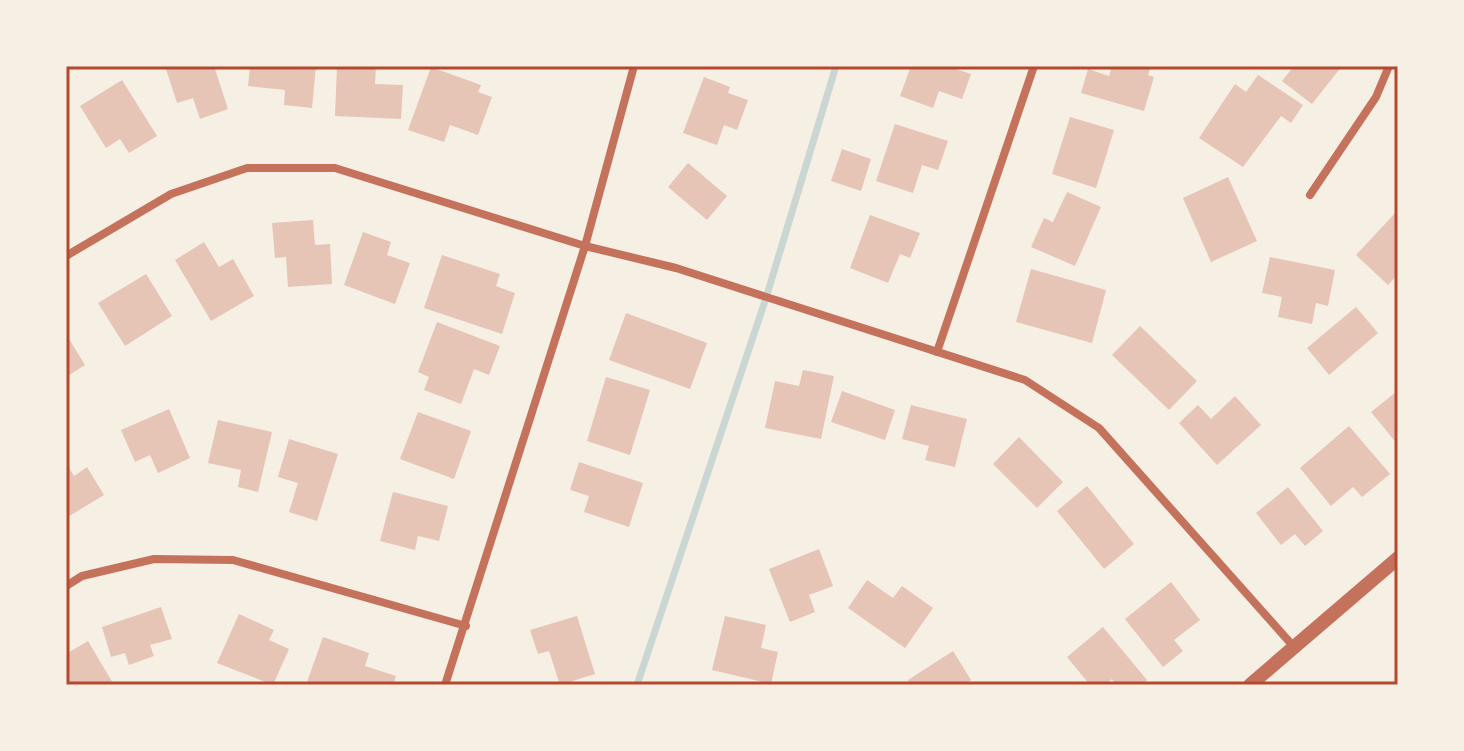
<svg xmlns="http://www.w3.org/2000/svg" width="1464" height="751" font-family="Poppins,sans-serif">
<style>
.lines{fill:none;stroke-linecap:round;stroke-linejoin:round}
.stream{stroke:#c9d6d2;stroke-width:7}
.building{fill:#e6c5b7}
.minor{stroke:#c5725c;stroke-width:8}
.tertiary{stroke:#c5725c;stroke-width:14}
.neatline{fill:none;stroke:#b5482f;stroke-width:3}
</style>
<rect width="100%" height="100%" fill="#f6efe4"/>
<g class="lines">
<!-- stream -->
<polyline class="stream" points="637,685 766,298 836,66"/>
</g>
<!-- building -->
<g class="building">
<polygon points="165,66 214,66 228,109 200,119 193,98 177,103"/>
<polygon points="250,66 316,66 312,108 284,105 285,90 248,86"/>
<polygon points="337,66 376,66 375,84 403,85 401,119 335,116"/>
<polygon points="911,66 946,66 971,74 962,99 939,91 933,108 900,96"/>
<polygon points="1112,66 1151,66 1148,75 1154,77 1144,111 1081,93 1088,69 1109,76"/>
<polygon points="1294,66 1342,66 1312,104 1282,81"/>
<polygon points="431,67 481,85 478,92 492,97 478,135 450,125 444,142 408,130"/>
<polygon points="1258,75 1303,105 1291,123 1281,116 1243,167 1199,138 1235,84 1246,92"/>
<polygon points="704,77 730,87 728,93 748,100 737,130 724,125 717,145 683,133"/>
<polygon points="122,80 157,136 129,153 120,139 106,148 80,106"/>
<polygon points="1070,117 1114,130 1096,188 1052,174"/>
<polygon points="895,124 948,141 938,170 922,165 913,193 876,181"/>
<polygon points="842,149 871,159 861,191 831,181"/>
<polygon points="688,163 727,196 707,220 668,187"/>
<polygon points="1228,177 1257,241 1211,262 1183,198"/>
<polygon points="1067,192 1101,207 1075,266 1031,247 1044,218 1053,222"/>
<polygon points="1398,210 1398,274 1388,285 1356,255"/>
<polygon points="870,215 920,233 910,258 900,254 888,283 850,268"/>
<polygon points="313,220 315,245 330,244 332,284 288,287 286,257 275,258 272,223"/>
<polygon points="363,232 391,242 387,255 410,263 395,304 344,285"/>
<polygon points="204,242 219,267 233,259 254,296 211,321 175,260"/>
<polygon points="442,255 500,274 496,286 515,293 502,334 424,308"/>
<polygon points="1270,257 1335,270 1328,306 1316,303 1312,324 1278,317 1282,297 1262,293"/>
<polygon points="1031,269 1106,290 1092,343 1016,322"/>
<polygon points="146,274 172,316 125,346 98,303"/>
<polygon points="1356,307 1378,333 1329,375 1307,348"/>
<polygon points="626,313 707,343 690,389 609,360"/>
<polygon points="437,322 500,346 489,375 474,369 461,404 424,390 429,377 418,372"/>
<polygon points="1140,326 1197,381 1169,410 1112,355"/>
<polygon points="66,334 85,365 66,377"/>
<polygon points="803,370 834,376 821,439 765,428 775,381 799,386"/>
<polygon points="606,377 650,390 630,455 587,441"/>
<polygon points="842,391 895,410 885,440 831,422"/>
<polygon points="1396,392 1398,394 1398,445 1371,412"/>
<polygon points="1235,396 1261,425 1217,465 1179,423 1198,405 1211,419"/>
<polygon points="911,405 967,419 955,467 925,460 929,446 902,439"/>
<polygon points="169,409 190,458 158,473 150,455 135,462 121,430"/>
<polygon points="418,412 471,431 454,479 400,459"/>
<polygon points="218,420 272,432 258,492 238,487 241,470 208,463"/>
<polygon points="1349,426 1390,474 1362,497 1353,487 1331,506 1300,468"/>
<polygon points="1019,437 1063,482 1037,508 993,464"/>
<polygon points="289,439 338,454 317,521 289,512 298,483 278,477"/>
<polygon points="579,462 643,483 629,527 584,512 589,496 570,490"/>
<polygon points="66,463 74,476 87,467 104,495 66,518"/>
<polygon points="1087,486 1134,544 1104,569 1057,511"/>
<polygon points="1288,487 1323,531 1305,546 1295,534 1281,545 1256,513"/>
<polygon points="393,492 448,506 439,541 418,536 415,550 380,541"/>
<polygon points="819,549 833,586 809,595 815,612 790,622 769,569"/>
<polygon points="867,580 893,598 902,586 933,608 905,648 848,608"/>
<polygon points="1171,582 1200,620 1174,640 1183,651 1163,667 1125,619"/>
<polygon points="161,607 172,639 150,645 154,656 129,665 125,653 111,657 102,627"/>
<polygon points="239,614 274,630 269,640 289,649 273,685 217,663"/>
<polygon points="577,616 595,674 560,685 549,651 538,654 530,630"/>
<polygon points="725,616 766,625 761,648 778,652 771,684 712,670"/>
<polygon points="1103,627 1147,680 1141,685 1116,685 1112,679 1105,685 1090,685 1067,657"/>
<polygon points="323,637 369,653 365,666 396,676 393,685 307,682"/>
<polygon points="88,641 114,685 66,685 66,654"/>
<polygon points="953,651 971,680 964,685 911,685 908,680"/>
</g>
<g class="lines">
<!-- minor -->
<g class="minor">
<polyline points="1310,195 1376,97 1389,66"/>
<polyline points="66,256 171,194 247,168 335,168 585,246 676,268 1025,380 1099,428 1294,647"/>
<polyline points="937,352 1034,66"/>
<polyline points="66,586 82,576 154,559 233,560 466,626"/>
<polyline points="445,685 585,246 634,66"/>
</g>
<!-- tertiary -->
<polyline class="tertiary" points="1250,685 1398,558"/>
</g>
<!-- border -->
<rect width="1464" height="751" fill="none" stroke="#f6efe4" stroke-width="136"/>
<rect x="68" y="68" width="1328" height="615" class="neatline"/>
</svg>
